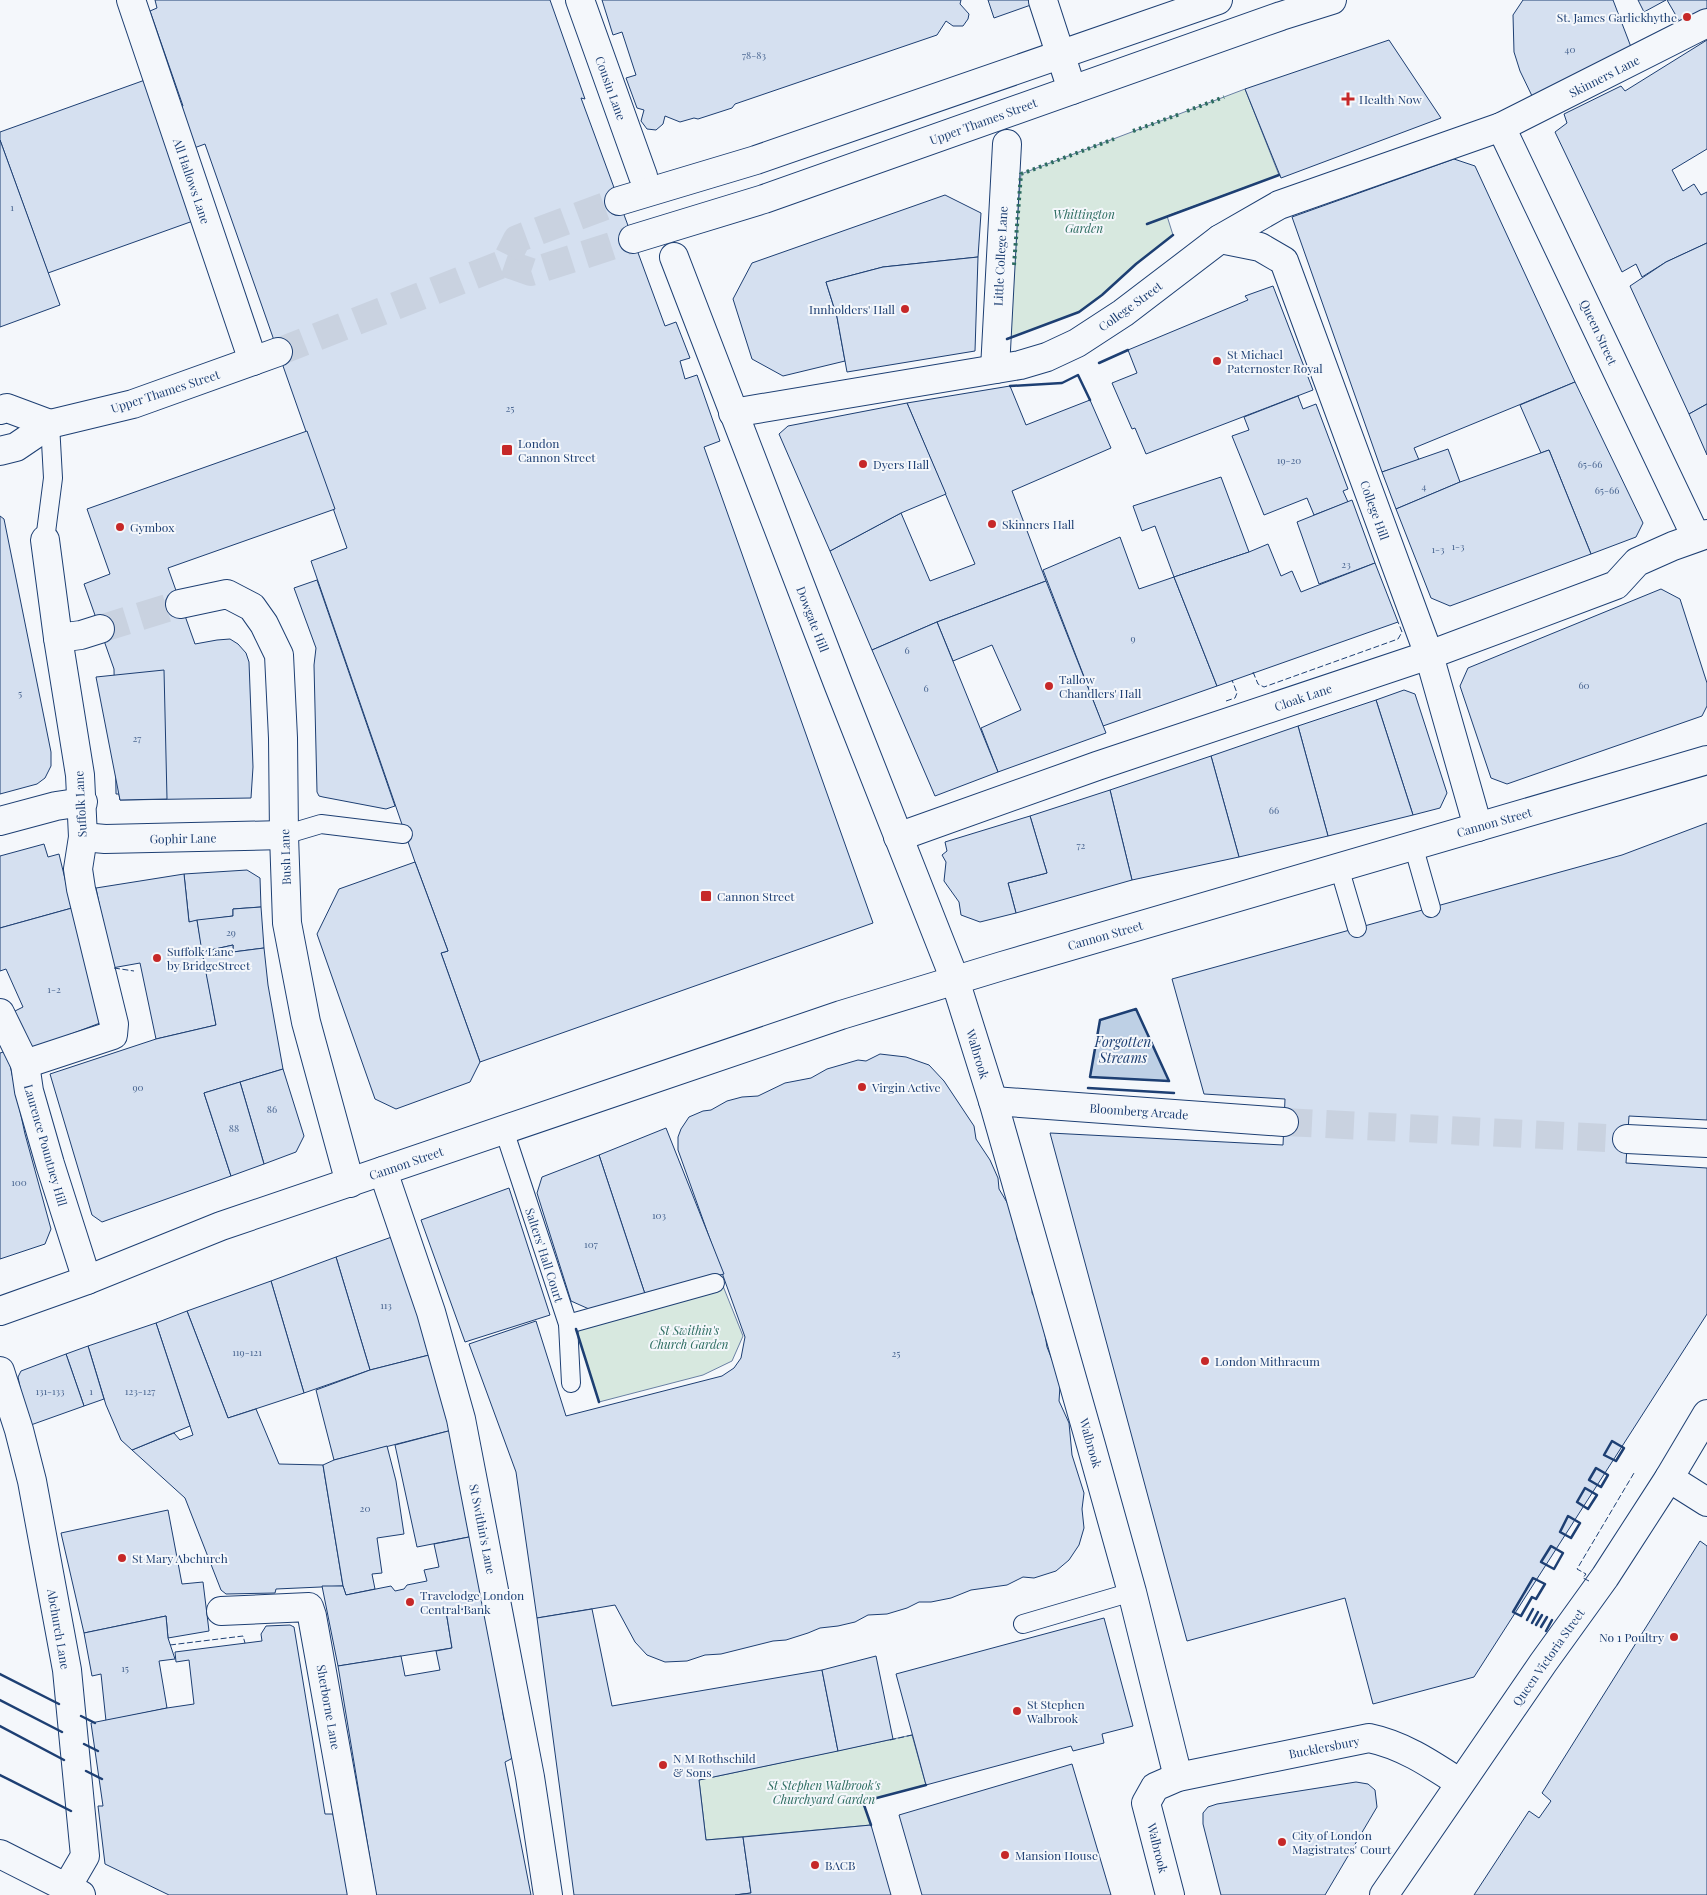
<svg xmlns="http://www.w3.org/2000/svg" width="1707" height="1895" font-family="'Playfair Display',serif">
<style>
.green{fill:#d7e8df;stroke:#687fa3}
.water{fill:#bed0e5;stroke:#687fa3}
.building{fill:#d5e0f0;stroke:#1d3f73}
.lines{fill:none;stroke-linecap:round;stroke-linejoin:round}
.street-tunnel{stroke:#c9d2e0;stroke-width:28;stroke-dasharray:28 14;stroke-linecap:butt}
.primary-tunnel{stroke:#c9d2e0;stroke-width:28;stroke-dasharray:28 14;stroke-linecap:butt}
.lane-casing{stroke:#1d3f73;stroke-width:20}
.street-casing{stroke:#1d3f73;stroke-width:30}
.secondary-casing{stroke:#1d3f73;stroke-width:30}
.primary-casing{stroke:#1d3f73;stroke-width:30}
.lane{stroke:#f4f7fb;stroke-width:18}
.street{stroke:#f4f7fb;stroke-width:28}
.secondary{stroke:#f4f7fb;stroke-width:28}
.primary{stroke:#f4f7fb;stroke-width:28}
.hedge{stroke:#2c6c60;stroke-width:4;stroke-dasharray:2.5 4;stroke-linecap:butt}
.fence{stroke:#1d3f73;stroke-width:1;stroke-dasharray:6 2.5;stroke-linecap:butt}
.wall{stroke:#1d3f73;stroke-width:2.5}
.poi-dot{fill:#c62828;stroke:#f4f7fb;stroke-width:2}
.labels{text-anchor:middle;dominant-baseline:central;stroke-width:4;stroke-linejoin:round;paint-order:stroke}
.number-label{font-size:10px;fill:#4b6792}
.poi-label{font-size:12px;fill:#1d3f73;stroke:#f4f7fb;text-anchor:start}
.street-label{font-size:12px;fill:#1d3f73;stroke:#f4f7fb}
.park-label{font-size:12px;font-style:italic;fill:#2c6c60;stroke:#f4f7fb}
.water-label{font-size:14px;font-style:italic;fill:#1d3f73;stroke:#f4f7fb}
</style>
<rect width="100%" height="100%" fill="#f4f7fb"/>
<!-- green -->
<g class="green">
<polygon points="1245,89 1279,175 1167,216 1173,235 1136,264 1102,295 1079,312 1007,339 1021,174"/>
<polygon points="723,1286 743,1336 732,1361 703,1375 599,1402 576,1329"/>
<polygon points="912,1735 926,1785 869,1800 864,1805 871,1825 706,1840 699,1780"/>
</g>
<!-- water -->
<polygon class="water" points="1136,1009 1169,1081 1090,1077 1100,1020"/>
<!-- building -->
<g class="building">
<polygon points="155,0 550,0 585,99 581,98 665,326 676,322 690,358 680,361 685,379 697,375 720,441 704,447 873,923 480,1062 441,953 448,951 415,862 311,561 347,548 205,144 194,148 179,108 183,106 150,11 157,8"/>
<polygon points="602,0 961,0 960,4 969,14 968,19 963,26 953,26 946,21 937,35 735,104 732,108 698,119 694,118 680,122 665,116 663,124 656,130 647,129 641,121 644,110 637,108 626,78 636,75 622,32 613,35"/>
<polygon points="988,0 1045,0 994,18"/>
<polygon points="1523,0 1613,0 1631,47 1533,98 1520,71 1514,52 1513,15"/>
<polygon points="1638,0 1666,0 1644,12"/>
<polygon points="1667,0 1707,0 1707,12 1682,26"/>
<polygon points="1389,40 1441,118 1281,178 1245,89"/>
<polygon points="1707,40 1707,149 1672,170 1683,191 1694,184 1701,195 1707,192 1707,243 1666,262 1642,277 1636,264 1622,272 1555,132 1567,123 1564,114 1621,86 1625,91"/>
<polygon points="145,80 193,221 48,273 0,140 0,132"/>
<polygon points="0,140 60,305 0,327"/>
<polygon points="1454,159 1475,166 1575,382 1414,448 1419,460 1382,472 1292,217"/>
<polygon points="945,195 981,213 978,257 883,267 826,282 837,317 845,361 783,376 752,359 733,299 752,263"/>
<polygon points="1707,243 1707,404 1689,414 1630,286 1666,262"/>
<polygon points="978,257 975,351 847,372 837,317 826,282 883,267"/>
<polygon points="1273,286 1313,390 1146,454 1135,428 1132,429 1112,383 1137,373 1128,350 1248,300 1245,296"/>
<polygon points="1575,382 1643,523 1636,537 1591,554 1549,450 1541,453 1520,405"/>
<polygon points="1010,386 1026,425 1090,400 1111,448 1012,491 1046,581 937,622 872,650 830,551 901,513 930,581 975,564 907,403"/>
<polygon points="1298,396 1303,409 1316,404 1348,489 1343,491 1348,502 1314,515 1307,498 1264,515 1232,436 1249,430 1244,417"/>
<polygon points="907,403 946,494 901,513 830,551 779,434 788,426"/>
<polygon points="1707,404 1707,455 1689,414"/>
<polygon points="307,431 335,509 168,568 195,644 217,640 230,639 238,644 246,653 249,662 253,767 251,798 120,800 119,794 116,794 114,669 84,584 110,574 87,509"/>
<polygon points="1448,449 1460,482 1396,509 1382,472"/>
<polygon points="1549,450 1591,554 1450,606 1431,598 1396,509 1460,482"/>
<polygon points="1221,477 1249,552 1174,577 1155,526 1142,531 1133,506"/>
<polygon points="1352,500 1375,563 1319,584 1297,522"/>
<polygon points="0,516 4,519 51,752 51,766 45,778 37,784 0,794"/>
<polygon points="1120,537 1139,589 1174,577 1217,686 1103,726 1043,570"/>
<polygon points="1268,544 1281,576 1292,571 1301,592 1375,563 1398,622 1217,686 1174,577 1249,552"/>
<polygon points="317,580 395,806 386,809 323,797 319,796 317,792 314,665 316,648 294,588"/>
<polygon points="1046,581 1106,733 998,772 981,728 1021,710 992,645 953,661 937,622"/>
<polygon points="1661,589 1680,599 1707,683 1707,706 1702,716 1507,784 1491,778 1460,686 1468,668"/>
<polygon points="937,622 998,772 935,796 872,650"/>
<polygon points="164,670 167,799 120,800 96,677"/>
<polygon points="1404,690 1415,694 1447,793 1440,808 1413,815 1376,700"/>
<polygon points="1376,700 1413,815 1328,836 1298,726"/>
<polygon points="1298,726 1328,836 1239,857 1211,756"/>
<polygon points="1211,756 1239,857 1132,880 1110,790"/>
<polygon points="1110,790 1132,880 1016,913 1008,883 1047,873 1030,816"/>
<polygon points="1030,816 1047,873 1008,883 1016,913 980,922 961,915 959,902 944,881 946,862 942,855 947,851 945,842"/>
<polygon points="1707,823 1707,1120 1629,1116 1626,1163 1707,1168 1707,1314 1474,1677 1373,1704 1345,1598 1187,1641 1050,1133 1283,1145 1285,1099 1204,1094 1172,979 1622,855"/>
<polygon points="44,844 48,857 59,854 72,908 0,928 0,856"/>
<polygon points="415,862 448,951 441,953 480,1062 470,1082 396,1109 375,1099 317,934 339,889"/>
<polygon points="247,870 260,878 261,907 233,909 233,916 189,922 184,874"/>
<polygon points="184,874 189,922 197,920 216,1025 156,1039 140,963 112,968 96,888"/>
<polygon points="261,907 264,948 233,952 233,945 202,952 197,920 233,916 233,909"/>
<polygon points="72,908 100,1023 32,1049 13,1012 23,1007 6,969 0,971 0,928"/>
<polygon points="233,945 233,952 264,948 268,985 283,1069 204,1093 231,1176 102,1222 92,1215 50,1074 156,1039 216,1025 202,952"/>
<polygon points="7,1051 25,1134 51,1229 45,1244 0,1259 0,1053"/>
<polygon points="880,1054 906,1057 929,1065 944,1081 974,1126 976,1139 990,1160 998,1178 999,1189 1011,1209 1018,1230 1017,1239 1027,1263 1032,1281 1032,1293 1041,1310 1047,1347 1055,1367 1060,1386 1059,1401 1069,1423 1072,1455 1084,1493 1082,1509 1084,1528 1079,1545 1069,1560 1056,1571 1034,1578 1023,1577 1007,1585 971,1590 951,1598 931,1602 919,1602 907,1608 887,1614 868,1615 855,1622 838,1626 820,1628 808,1633 786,1640 773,1641 721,1654 705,1655 687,1661 665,1662 647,1655 635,1642 615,1605 537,1618 516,1472 469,1344 536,1321 566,1416 722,1376 734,1368 741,1358 745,1337 678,1150 678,1137 681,1129 689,1117 703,1111 711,1110 727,1101 742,1097 758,1096 785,1083 811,1078 827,1069 858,1060 866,1061"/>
<polygon points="283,1069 304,1136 296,1152 264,1164 240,1082"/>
<polygon points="240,1082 264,1164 231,1176 204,1093"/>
<polygon points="666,1128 724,1274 645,1294 599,1155"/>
<polygon points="599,1155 645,1294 589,1309 571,1301 537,1193 542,1177"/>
<polygon points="509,1188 550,1315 465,1342 421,1220"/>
<polygon points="400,1234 437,1353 370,1370 336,1257"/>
<polygon points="336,1257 370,1370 304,1393 271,1281"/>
<polygon points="271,1281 304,1393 228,1418 187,1311"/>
<polygon points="187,1311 228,1418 256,1409 279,1464 323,1465 343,1586 276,1589 275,1593 226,1594 221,1590 185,1498 132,1450 174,1433 180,1440 193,1435 156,1323"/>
<polygon points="156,1323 190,1426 132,1450 121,1440 106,1405 88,1346"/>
<polygon points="88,1346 104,1399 84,1406 66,1354"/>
<polygon points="437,1353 456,1429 334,1460 316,1390 370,1370"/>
<polygon points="66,1354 84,1406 28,1426 18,1377 21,1371"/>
<polygon points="456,1429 479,1535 417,1547 395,1445"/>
<polygon points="387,1446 396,1481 404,1534 377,1538 382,1573 372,1574 375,1589 346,1595 343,1586 323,1465 334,1460"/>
<polygon points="168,1510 182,1584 203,1582 209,1631 168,1638 166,1616 84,1633 61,1533"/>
<polygon points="479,1535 496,1605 446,1611 452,1648 338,1666 322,1586 343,1586 346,1595 391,1586 395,1591 404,1589 407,1585 427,1581 424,1570 439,1567 434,1544"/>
<polygon points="1700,1541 1707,1546 1707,1895 1474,1895 1529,1811 1539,1818 1551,1801 1542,1793"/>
<polygon points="486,1607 504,1720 512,1730 515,1751 511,1759 505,1762 531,1895 376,1895 338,1666 401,1656 405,1676 440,1670 436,1651 452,1648 446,1611"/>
<polygon points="592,1609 612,1706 822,1670 838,1751 699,1780 706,1840 743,1837 751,1893 735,1895 574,1895 537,1618"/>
<polygon points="166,1616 168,1638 175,1659 159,1661 167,1708 106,1721 101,1674 92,1676 84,1633"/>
<polygon points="1104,1618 1133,1726 1102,1734 1104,1743 1073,1751 1071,1746 926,1785 896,1674"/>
<polygon points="290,1625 294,1627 325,1814 333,1814 350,1895 169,1895 105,1864 98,1806 103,1806 91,1723 167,1708 194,1704 189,1660 176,1662 175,1652 262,1641 261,1634 266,1626"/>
<polygon points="876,1656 893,1739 838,1751 822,1670"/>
<polygon points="1072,1764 1111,1895 922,1895 899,1815"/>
<polygon points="1356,1782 1368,1784 1375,1790 1377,1807 1325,1895 1221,1895 1203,1824 1203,1813 1208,1807 1217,1804"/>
<polygon points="871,1825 891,1895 735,1895 751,1893 743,1837"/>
</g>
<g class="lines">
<!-- street-tunnel -->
<g class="street-tunnel">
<polyline points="100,629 180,604"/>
<polyline points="1284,1122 1627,1139"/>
</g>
<!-- primary-tunnel -->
<g class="primary-tunnel">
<polyline points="505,263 531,272 633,239"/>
<polyline points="278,352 505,263 517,239 619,201"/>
</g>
<!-- lane casing -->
<g class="lane-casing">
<g id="lane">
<polyline points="45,540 53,478 50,424"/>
<polyline points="284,835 321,824 403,834"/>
<polyline points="1413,845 1431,908"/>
<polyline points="1339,867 1357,928"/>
<polyline points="504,1130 568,1324 571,1383"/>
<polyline points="568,1324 715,1283"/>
<polyline points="1023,1624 1132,1592"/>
</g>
</g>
<!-- street casing -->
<g class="street-casing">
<g id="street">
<polyline points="131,0 253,361"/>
<polyline points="580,0 643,176"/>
<polyline points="1043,1 1072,90"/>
<polyline points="1501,127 1696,537"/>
<polyline points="1220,239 1260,247 1284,261 1429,655 1478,827"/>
<polyline points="674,257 839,686 955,980 993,1101 1091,1445 1132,1592 1178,1777"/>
<polyline points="995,369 1007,144"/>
<polyline points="733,413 1020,365 1047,357 1077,343 1123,313 1220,239 1279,205 1501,127 1707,23"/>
<polyline points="180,604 227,594 252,607 264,624 279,655 283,738 284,835 287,923 306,1022 350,1183"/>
<polyline points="58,638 81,635 100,629"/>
<polyline points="0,821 56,806 83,802"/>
<polyline points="83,837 105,839 284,835"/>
<polyline points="898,837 1097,766 1429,655 1616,585 1637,562 1673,546 1707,534"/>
<polyline points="0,1013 25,1064 29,1091 50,1164 87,1280"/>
<polyline points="25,1064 113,1035 114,1024 81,889 78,869 83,837 80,775 58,638 45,540"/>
<polyline points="993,1101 1284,1122"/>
<polyline points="1627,1139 1707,1143"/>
<polyline points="383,1171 431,1312 461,1419 530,1777 548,1895"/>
<polyline points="0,1371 19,1430 32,1481 67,1670 85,1856 67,1887"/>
<polyline points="1669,1478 1707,1502"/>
<polyline points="221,1611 309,1607 312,1616 362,1895"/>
<path d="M1170,1895L1146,1803L1155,1787L1178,1777L1369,1738C1403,1745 1431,1764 1460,1783"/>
<polyline points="1384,1895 1543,1663 1605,1577 1669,1478 1707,1414"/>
</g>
</g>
<!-- secondary casing -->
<g class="secondary-casing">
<g id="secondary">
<polyline points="0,1311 87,1280 221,1226 841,1015 1002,966 1707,760"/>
<polyline points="0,1854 81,1895"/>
</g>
</g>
<!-- primary casing -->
<g class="primary-casing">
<g id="primary">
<polyline points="619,201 756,160 1218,0"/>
<polyline points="633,239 764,199 1281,16 1332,0"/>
<polyline points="0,410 7,408 50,424"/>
<polyline points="0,451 16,447 50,424 133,404 278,352"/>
</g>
</g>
<!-- lane -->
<use href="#lane" class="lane"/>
<!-- street -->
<use href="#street" class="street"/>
<!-- secondary -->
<use href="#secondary" class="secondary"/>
<!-- primary -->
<use href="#primary" class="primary"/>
<!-- hedge -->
<g class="hedge">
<polyline points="1187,111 1224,97"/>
<polyline points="1133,131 1180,114"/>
<polyline points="1014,265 1021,174 1114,139"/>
</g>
<!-- fence -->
<g class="fence">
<polyline points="1253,672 1258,684 1264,687 1398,639 1402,632 1398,622"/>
<polyline points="1226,701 1235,698 1237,693 1232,680"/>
<polyline points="114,968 134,971"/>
<polyline points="1589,1581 1583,1578 1586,1574 1577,1569 1634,1473"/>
<polyline points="170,1645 243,1636 245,1643"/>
<polyline points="890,1740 912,1735"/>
</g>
<!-- wall -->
<g class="wall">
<polyline points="1147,224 1279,175"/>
<polyline points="1007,339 1079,312 1102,295 1136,264 1173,235"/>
<polyline points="1099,363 1128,350"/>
<polyline points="1010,386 1062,383 1078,375 1090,400"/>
<polygon points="1136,1009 1169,1081 1090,1077 1100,1020"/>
<polyline points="1088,1088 1174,1093"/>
<polyline points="576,1329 599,1402"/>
<polygon points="1612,1441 1624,1448 1616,1461 1604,1455"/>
<polygon points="1596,1468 1608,1475 1601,1487 1589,1480"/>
<polygon points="1585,1488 1597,1495 1588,1509 1577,1502"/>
<polygon points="1568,1516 1580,1523 1571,1538 1560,1532"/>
<polygon points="1551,1546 1563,1553 1554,1569 1541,1562"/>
<polygon points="1533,1578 1545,1584 1536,1599 1532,1597 1521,1616 1513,1612"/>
<polyline points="1527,1620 1533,1609"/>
<polyline points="1532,1623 1538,1612"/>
<polyline points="1536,1625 1542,1615"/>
<polyline points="1541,1627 1547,1617"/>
<polyline points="1546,1631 1552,1620"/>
<polyline points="0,1674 59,1704"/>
<polyline points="0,1700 62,1732"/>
<polyline points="81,1716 95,1723"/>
<polyline points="0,1726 64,1760"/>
<polyline points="84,1744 98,1751"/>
<polyline points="86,1771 102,1779"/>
<polyline points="0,1775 71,1811"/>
<polyline points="871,1825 864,1805 869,1800 926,1785"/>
</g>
</g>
<!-- markers -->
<g class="poi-dot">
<circle cx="1687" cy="17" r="5"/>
<path d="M1345.5 91.5h5v5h5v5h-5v5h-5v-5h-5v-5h5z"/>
<circle cx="905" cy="309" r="5"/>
<circle cx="1217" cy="361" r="5"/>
<rect x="501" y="444" width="12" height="12" rx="2.5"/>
<circle cx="863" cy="464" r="5"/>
<circle cx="992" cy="524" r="5"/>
<circle cx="120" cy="527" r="5"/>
<circle cx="1049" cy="686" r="5"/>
<rect x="700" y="890" width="12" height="12" rx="2.5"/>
<circle cx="157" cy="958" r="5"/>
<circle cx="862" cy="1087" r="5"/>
<circle cx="1205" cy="1361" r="5"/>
<circle cx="122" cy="1558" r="5"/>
<circle cx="410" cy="1602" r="5"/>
<circle cx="1674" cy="1637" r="5"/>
<circle cx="1017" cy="1711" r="5"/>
<circle cx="663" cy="1765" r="5"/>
<circle cx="1282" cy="1842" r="5"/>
<circle cx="1005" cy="1855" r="5"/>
<circle cx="815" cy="1865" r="5"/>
</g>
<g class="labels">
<!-- number labels -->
<g class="number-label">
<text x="1570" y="49">40</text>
<text x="754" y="55">78-83</text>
<text x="12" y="207">1</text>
<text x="510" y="408">25</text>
<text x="1289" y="460">19-20</text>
<text x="1590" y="464">65-66</text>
<text x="1424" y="486">4</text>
<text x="1607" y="490">65-66</text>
<text x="1458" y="546">1-3</text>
<text x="1438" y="549">1-3</text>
<text x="1346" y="564">23</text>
<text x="1133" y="638">9</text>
<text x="907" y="650">6</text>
<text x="1584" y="685">60</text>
<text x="926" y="688">6</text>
<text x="20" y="693">5</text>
<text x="137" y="738">27</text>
<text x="1274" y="810">66</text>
<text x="1081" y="845">72</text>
<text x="231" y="932">29</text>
<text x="54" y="989">1-2</text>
<text x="138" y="1087">90</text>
<text x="272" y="1109">86</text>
<text x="234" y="1128">88</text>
<text x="19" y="1182">100</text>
<text x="659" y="1215">103</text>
<text x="591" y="1244">107</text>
<text x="386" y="1305">113</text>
<text x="247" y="1352">119-121</text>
<text x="896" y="1353">25</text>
<text x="50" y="1391">131-133</text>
<text x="91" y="1391">1</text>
<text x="140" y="1391">123-127</text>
<text x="365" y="1508">20</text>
<text x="125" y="1668">15</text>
</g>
<!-- poi labels -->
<g class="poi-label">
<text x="1677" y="17" text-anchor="end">St. James Garlickhythe</text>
<text x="1359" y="99">Health Now</text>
<text x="895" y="309" text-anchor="end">Innholders' Hall</text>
<text x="1227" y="354">St Michael<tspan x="1227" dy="14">Paternoster Royal</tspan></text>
<text x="518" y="443">London<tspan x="518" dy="14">Cannon Street</tspan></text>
<text x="873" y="464">Dyers Hall</text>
<text x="1002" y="524">Skinners Hall</text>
<text x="130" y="527">Gymbox</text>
<text x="1059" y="679">Tallow<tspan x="1059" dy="14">Chandlers' Hall</tspan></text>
<text x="717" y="896">Cannon Street</text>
<text x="167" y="951">Suffolk Lane<tspan x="167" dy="14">by BridgeStreet</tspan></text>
<text x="872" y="1087">Virgin Active</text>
<text x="1215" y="1361">London Mithraeum</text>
<text x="132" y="1558">St Mary Abchurch</text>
<text x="420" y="1595">Travelodge London<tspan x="420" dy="14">Central Bank</tspan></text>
<text x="1664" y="1637" text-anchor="end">No 1 Poultry</text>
<text x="1027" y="1704">St Stephen<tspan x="1027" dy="14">Walbrook</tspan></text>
<text x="673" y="1758">N M Rothschild<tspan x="673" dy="14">&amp; Sons</tspan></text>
<text x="1292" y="1835">City of London<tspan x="1292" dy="14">Magistrates' Court</tspan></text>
<text x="1015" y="1855">Mansion House</text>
<text x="825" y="1865">BACB</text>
</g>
<!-- street labels -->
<g class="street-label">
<text transform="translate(1604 76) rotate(-27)">Skinners Lane</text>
<text transform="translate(611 88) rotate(70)">Cousin Lane</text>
<text transform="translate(983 121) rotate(-20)">Upper Thames Street</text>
<text transform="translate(192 181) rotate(71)">All Hallows Lane</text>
<text transform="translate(1000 256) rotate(-87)">Little College Lane</text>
<text transform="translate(1130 306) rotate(-36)">College Street</text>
<text transform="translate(1599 332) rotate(65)">Queen Street</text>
<text transform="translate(165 391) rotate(-18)">Upper Thames Street</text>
<text transform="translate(1375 510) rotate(70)">College Hill</text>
<text transform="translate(813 619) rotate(69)">Dowgate Hill</text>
<text transform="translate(1303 697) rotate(-19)">Cloak Lane</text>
<text transform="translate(80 804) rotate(-93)">Suffolk Lane</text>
<text transform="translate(1494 822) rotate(-16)">Cannon Street</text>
<text transform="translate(183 838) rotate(-1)">Gophir Lane</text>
<text transform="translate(285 857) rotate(-92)">Bush Lane</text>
<text transform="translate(1105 935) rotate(-16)">Cannon Street</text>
<text transform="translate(978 1054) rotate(73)">Walbrook</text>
<text transform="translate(1139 1111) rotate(4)">Bloomberg Arcade</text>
<text transform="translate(46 1145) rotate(74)">Laurence Pountney Hill</text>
<text transform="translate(406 1163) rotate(-19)">Cannon Street</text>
<text transform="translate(545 1255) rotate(72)">Salters' Hall Court</text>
<text transform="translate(1091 1443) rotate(74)">Walbrook</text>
<text transform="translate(483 1529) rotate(79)">St Swithin's Lane</text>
<text transform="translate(59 1629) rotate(80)">Abchurch Lane</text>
<text transform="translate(1548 1657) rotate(-55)">Queen Victoria Street</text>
<text transform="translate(329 1707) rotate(80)">Sherborne Lane</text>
<text transform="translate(1324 1747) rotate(-11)">Bucklersbury</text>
<text transform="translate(1158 1848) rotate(76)">Walbrook</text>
</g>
<!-- park labels -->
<g class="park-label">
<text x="1084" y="214">Whittington<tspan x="1084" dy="14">Garden</tspan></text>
<text x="689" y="1330">St Swithin's<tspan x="689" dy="14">Church Garden</tspan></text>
<text x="824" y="1785">St Stephen Walbrook's<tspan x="824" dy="14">Churchyard Garden</tspan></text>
</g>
<!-- water labels -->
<g class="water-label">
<text x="1123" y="1041">Forgotten<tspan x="1123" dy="16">Streams</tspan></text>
</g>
</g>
</svg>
